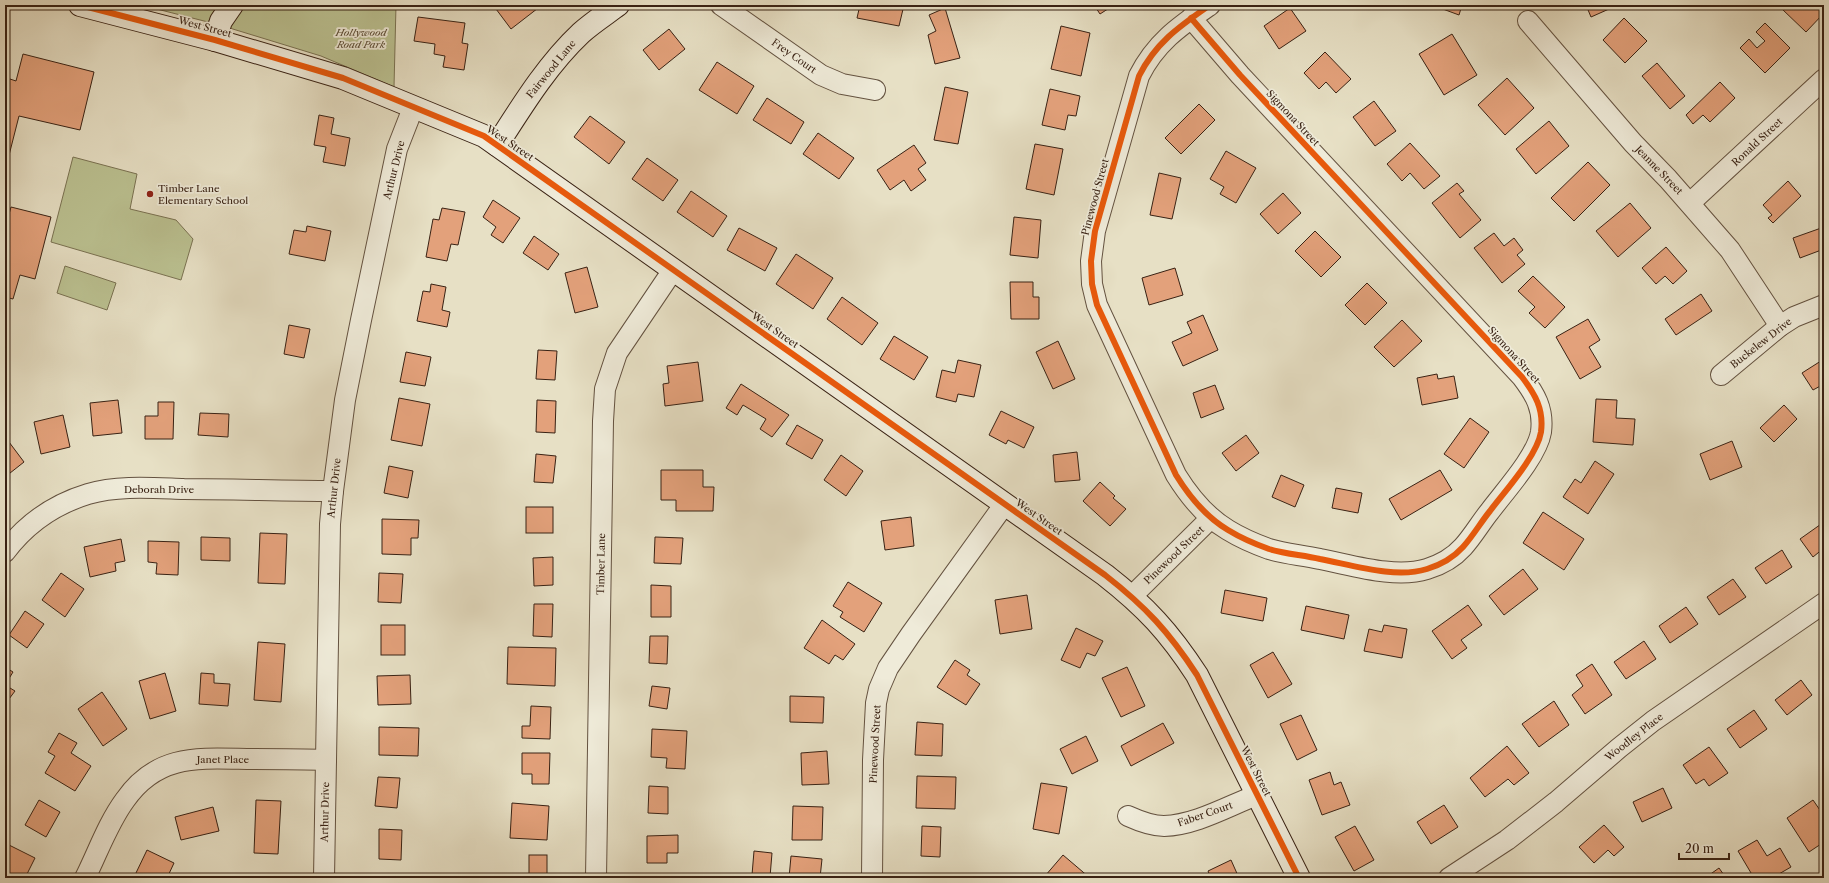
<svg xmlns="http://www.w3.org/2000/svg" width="1829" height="883" font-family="'Libre Caslon Text',serif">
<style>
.green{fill:#bbc191;stroke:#7a7252}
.building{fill:#e3a17b;stroke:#392214}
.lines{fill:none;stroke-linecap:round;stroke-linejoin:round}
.street-casing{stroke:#645240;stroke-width:22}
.secondary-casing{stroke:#392214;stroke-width:24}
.street{stroke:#efebd9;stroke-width:20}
.secondary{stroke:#efebd9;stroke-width:22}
.cycleway-casing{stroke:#efebd9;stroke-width:8}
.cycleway{stroke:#e8590c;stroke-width:6}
.poi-dot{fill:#8f2418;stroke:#efebd9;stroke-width:1.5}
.labels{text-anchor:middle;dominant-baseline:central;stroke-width:3.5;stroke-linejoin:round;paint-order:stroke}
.street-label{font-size:10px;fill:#392214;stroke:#efebd9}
.park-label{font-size:10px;font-style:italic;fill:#5a4a33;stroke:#efebd9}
.poi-label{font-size:10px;fill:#392214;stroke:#efebd9;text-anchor:start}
</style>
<rect width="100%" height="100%" fill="#e7e0c5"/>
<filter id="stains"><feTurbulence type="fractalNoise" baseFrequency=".005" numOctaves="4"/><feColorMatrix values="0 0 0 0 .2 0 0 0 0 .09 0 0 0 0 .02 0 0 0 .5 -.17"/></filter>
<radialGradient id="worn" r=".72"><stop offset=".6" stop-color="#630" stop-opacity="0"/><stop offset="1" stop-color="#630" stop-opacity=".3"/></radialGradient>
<!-- green -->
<g class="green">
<polygon points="141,5 220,5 208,22"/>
<polygon points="238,5 396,5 394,87 321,56 223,26"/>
<polygon points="73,157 137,174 130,209 176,220 193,239 181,280 51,242"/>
<polygon points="65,266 116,283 107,310 57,293"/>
</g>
<!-- building -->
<g class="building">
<polygon points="501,5 542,5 511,29 496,9"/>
<polygon points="860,5 904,5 899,26 857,18"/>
<polygon points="1094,5 1114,5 1100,14"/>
<polygon points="1432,5 1462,5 1459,15"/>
<polygon points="1586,5 1618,5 1591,17"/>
<polygon points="1786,5 1824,5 1824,13 1806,32 1782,9"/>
<polygon points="945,8 960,58 935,64 928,35 936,31 929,15"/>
<polygon points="1290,8 1306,31 1279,49 1264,26"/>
<polygon points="418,17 465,23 462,43 468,44 464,70 443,67 445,56 434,54 435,44 414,41"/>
<polygon points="1624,18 1647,41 1625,63 1603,40"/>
<polygon points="1765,23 1790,48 1765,73 1740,48 1749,39 1757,48 1765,41 1756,32"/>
<polygon points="1061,26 1090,33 1081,76 1051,69"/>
<polygon points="669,29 685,49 659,70 643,50"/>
<polygon points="1452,34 1477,75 1444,95 1419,54"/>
<polygon points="1325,52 1351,79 1336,93 1326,82 1319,89 1304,73"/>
<polygon points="23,54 94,72 80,130 19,116 5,171 5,88 10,79 16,81"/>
<polygon points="717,62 754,86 737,114 699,90"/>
<polygon points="1657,63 1685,96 1670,109 1642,76"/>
<polygon points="1507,78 1534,108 1505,135 1478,105"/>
<polygon points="1720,82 1735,98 1710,122 1703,115 1693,124 1686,115"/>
<polygon points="945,87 968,92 958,144 934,140"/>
<polygon points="1050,89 1080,96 1076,116 1068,115 1065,130 1042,125"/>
<polygon points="767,98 804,122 791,144 753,120"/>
<polygon points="1374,101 1396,131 1375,146 1353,117"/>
<polygon points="1199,104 1215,120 1181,154 1165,138"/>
<polygon points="319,115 334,118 331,134 350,138 345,166 323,162 326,147 314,145"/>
<polygon points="590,116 625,142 609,164 574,137"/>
<polygon points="1549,121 1569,146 1536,174 1516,149"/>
<polygon points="818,133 854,158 839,179 803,154"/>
<polygon points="1410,143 1440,176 1424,189 1410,173 1402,181 1387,164"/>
<polygon points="1035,144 1063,149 1054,195 1026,189"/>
<polygon points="914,145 926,163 918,169 926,180 911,191 904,180 890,190 877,170"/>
<polygon points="1226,151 1256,168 1236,203 1220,194 1224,187 1210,179"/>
<polygon points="647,158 678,180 663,201 632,179"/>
<polygon points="1588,162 1610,185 1574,221 1551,198"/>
<polygon points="1159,173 1181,178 1172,219 1150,215"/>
<polygon points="1788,181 1801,196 1773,223 1768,218 1772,215 1763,205"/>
<polygon points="1457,183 1464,191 1459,194 1481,220 1460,238 1432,203"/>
<polygon points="691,191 727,216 713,237 677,212"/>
<polygon points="1283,193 1301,213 1278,234 1260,214"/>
<polygon points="493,200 520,218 503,243 491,235 496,227 483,217"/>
<polygon points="1630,203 1651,228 1618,257 1596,231"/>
<polygon points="11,207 51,217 35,279 20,275 13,299 5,297 5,229"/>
<polygon points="442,208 465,212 458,245 451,244 447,261 426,257 433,219 439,220"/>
<polygon points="1014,217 1041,220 1038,258 1010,255"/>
<polygon points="307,226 331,231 325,261 289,254 294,230 306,232"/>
<polygon points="1824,227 1824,249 1800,258 1793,238"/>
<polygon points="739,228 777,248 765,271 727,250"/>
<polygon points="1315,231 1341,257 1321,277 1295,251"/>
<polygon points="1494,233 1504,246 1514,238 1523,250 1517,255 1525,264 1502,283 1474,248"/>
<polygon points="534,236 559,254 548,270 523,253"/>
<polygon points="1666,247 1687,271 1673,284 1665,276 1656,284 1642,268"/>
<polygon points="796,254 833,278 813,309 776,284"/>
<polygon points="587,267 598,307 575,313 565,273"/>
<polygon points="1175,268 1183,295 1149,305 1142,278"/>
<polygon points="1533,276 1565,307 1545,328 1529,313 1535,307 1518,291"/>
<polygon points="1010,282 1033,282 1033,297 1039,297 1039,319 1011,319"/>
<polygon points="1367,283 1387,303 1365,325 1345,305"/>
<polygon points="431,284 446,287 442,310 450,312 447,327 417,321 423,291 430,292"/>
<polygon points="1701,294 1712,311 1676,335 1665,319"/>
<polygon points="842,297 878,323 862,345 827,319"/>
<polygon points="1203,315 1218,350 1183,366 1172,342 1192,333 1187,322"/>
<polygon points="1588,319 1600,340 1589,347 1601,367 1580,379 1556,337"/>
<polygon points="1402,320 1422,341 1394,367 1374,347"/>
<polygon points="289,325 310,329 304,358 284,354"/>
<polygon points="894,336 928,357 914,380 880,359"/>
<polygon points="1058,341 1075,379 1053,389 1036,352"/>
<polygon points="538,350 557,351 555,380 536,379"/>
<polygon points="406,352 431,357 425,386 400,382"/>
<polygon points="1824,359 1824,384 1813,390 1802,373"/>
<polygon points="958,360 981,365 974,397 958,394 956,402 936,397 942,370 955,373"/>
<polygon points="698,362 703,401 665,406 663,384 669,383 667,366"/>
<polygon points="1437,374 1438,379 1454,376 1458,398 1422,405 1417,378"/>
<polygon points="741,384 789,415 772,437 760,429 766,419 743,405 737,415 726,408"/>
<polygon points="1215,385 1224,409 1201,418 1193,393"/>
<polygon points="399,398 430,404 422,446 391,440"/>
<polygon points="1596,399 1617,400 1616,418 1635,419 1633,445 1593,442"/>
<polygon points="118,400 122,433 93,436 90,403"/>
<polygon points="537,400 556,401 555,433 536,432"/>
<polygon points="158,402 174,402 173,439 145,439 145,416 158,416"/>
<polygon points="1784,405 1797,419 1774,442 1760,428"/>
<polygon points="1001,411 1034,427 1024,448 1008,440 1006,444 989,435"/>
<polygon points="200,413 229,414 228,437 198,435"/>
<polygon points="63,415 70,447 41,454 34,422"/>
<polygon points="1470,418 1489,432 1464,468 1444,454"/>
<polygon points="797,425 823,440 812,459 786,444"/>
<polygon points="1246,435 1259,453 1236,471 1222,453"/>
<polygon points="1732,441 1742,467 1710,480 1700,454"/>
<polygon points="9,442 24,462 5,477 5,445"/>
<polygon points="1077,452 1080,480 1055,482 1053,455"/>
<polygon points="536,454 556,456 553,483 534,482"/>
<polygon points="841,455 863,471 846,496 824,480"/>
<polygon points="1595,461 1614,474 1588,514 1563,497 1575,479 1581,483"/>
<polygon points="389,466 413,471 408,498 384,493"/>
<polygon points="661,470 703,470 703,487 714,487 713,511 676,511 676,500 661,500"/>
<polygon points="1440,470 1452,490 1401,520 1389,499"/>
<polygon points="1281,475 1304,485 1295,507 1272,497"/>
<polygon points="1100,482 1115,496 1113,498 1126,509 1110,526 1083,501"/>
<polygon points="1336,488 1362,493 1358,513 1332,508"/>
<rect x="526" y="507" width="27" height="26"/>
<polygon points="1543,512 1584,539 1564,570 1523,543"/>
<polygon points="911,517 914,546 885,550 881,521"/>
<polygon points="382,519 419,520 418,538 411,538 411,555 382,554"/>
<polygon points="1824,522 1824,548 1813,557 1800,539"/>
<polygon points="260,533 287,534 285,584 258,583"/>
<polygon points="201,537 230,538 230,561 201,560"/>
<polygon points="655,537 683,538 681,564 654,563"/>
<polygon points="121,539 125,561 115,563 116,571 90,577 84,547"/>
<polygon points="148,541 179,542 178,575 156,574 157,563 148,562"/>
<polygon points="1782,550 1792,567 1766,584 1755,568"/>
<polygon points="553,557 553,585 534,586 533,558"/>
<polygon points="1523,569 1538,589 1504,615 1489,596"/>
<polygon points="61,573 84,589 65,617 42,600"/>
<polygon points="379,573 403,574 401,603 378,602"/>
<polygon points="1733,579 1746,597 1719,615 1707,597"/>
<polygon points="848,582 882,603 864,632 840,617 843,612 833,606"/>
<polygon points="651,585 671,586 671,617 651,617"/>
<polygon points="1225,590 1267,598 1263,621 1221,613"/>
<polygon points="1027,595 1032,629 1000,634 995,600"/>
<polygon points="534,604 553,604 552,637 533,636"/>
<polygon points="1468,605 1482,625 1461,640 1467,648 1452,659 1432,631"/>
<polygon points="1306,606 1349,615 1344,639 1301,630"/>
<polygon points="1686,607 1698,624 1670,643 1659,626"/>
<polygon points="25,611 44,624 27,648 9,635"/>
<polygon points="822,620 855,644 843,660 835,655 829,664 804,648"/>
<rect x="381" y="625" width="24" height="30"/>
<polygon points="1384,625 1407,629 1402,658 1364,651 1369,629 1382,632"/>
<polygon points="1076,628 1103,641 1095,656 1087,653 1080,668 1061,660"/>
<polygon points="650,636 668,636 667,664 649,663"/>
<polygon points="1644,641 1656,659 1626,679 1614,662"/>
<polygon points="258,642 285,644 281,702 254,700"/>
<polygon points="508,647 556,648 555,686 507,684"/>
<polygon points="1273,652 1292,684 1268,698 1250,665"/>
<polygon points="955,660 970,670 967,675 980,684 966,705 937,687"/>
<polygon points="1592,664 1612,695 1585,714 1572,695 1583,686 1576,675"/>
<polygon points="5,667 13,672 5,685 15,691 6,703 5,703"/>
<polygon points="1127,667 1145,706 1121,717 1102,678"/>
<polygon points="165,673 176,711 150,719 139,681"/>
<polygon points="201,673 214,674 214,683 230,684 228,706 199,704"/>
<polygon points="410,675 411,704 378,705 377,676"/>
<polygon points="1801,680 1812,695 1787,715 1775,700"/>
<polygon points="652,686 670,688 667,709 649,706"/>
<polygon points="102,692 127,729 103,746 78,709"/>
<polygon points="790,696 824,697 823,723 790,722"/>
<polygon points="1554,701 1569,725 1539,747 1522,724"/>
<polygon points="531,706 551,707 550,739 522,738 522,726 530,726"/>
<polygon points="1754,710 1767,729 1740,748 1727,729"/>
<polygon points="1301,715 1317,750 1297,760 1280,724"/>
<polygon points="917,722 943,724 942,756 915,755"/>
<polygon points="1163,723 1174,743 1131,766 1121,746"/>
<polygon points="379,727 419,728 418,756 379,755"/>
<polygon points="652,729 687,731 685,769 666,768 667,758 651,757"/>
<polygon points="59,733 77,743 71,753 91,766 75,791 45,773 55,756 48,752"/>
<polygon points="1086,736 1098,761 1072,774 1060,749"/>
<polygon points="1507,746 1529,773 1514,785 1508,779 1485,797 1470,778"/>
<polygon points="1709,747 1728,773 1709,786 1704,779 1696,784 1683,765"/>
<polygon points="827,751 829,784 802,785 801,753"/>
<polygon points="522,753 550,753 549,784 532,784 532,774 522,774"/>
<polygon points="1330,772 1334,785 1341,782 1350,805 1322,815 1309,780"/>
<polygon points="917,776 956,777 955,809 916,808"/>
<polygon points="378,777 400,778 397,808 375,806"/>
<polygon points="1041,783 1067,787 1059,834 1033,829"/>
<polygon points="649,786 668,787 668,814 648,813"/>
<polygon points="1663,788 1672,808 1642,822 1633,802"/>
<polygon points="39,800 60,812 46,837 25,825"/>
<polygon points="256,800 281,801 278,854 254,853"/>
<polygon points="1813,800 1824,816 1824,842 1809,852 1787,818"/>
<polygon points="512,803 549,806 547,840 510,838"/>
<polygon points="1444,805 1458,827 1431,844 1417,822"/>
<polygon points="793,806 823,807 822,840 792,840"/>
<polygon points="213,807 219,831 181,840 175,817"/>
<polygon points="1604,825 1624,847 1614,856 1608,850 1594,863 1579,847"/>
<polygon points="922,826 941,827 940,857 921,856"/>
<polygon points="1355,826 1374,860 1354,871 1335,837"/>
<polygon points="379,829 402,830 401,860 379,859"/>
<polygon points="678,835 678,853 667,853 667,863 647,863 647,836"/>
<polygon points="1757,840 1767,856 1780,848 1791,867 1772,878 1754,878 1738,851"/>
<polygon points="5,843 35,858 25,878 11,878 5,875"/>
<polygon points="147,850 174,863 167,878 141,878 135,875"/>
<polygon points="754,851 772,853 770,877 752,875"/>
<rect x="529" y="855" width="18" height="23"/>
<polygon points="1063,855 1090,878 1048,878 1045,876"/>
<polygon points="791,856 822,859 820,878 789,878"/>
<polygon points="1231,860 1239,878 1211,878 1208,871"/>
<polygon points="1719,868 1726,878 1705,878"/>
<polygon points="223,874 275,876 275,878 223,878"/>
</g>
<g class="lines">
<!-- street casing -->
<g class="street-casing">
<g id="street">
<polyline points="721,5 821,75 842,84 875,90"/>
<path d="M1191,18L1240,75L1522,377C1535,394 1544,409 1541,432C1537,456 1505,491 1490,511C1481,522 1473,536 1463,547C1454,557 1440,565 1427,569C1395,579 1352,565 1320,559C1303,555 1285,554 1269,549C1255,544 1241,538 1228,530C1206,517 1189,496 1176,475L1097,305L1092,284L1091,261L1095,231L1139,76C1156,42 1180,26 1210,5"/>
<polyline points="1528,21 1633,143 1668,179 1730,250 1780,326"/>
<polyline points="1690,203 1824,79"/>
<polyline points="1721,375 1780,326 1794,317 1824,305"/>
<path d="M5,552C26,524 55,504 88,494C118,485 153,488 184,489C234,489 283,491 333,491"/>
<polyline points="1132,596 1211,518"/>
<path d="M1128,816C1139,821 1151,826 1164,826C1196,825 1228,806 1257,795"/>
<path d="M85,878C98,852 108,823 125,800C157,754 198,758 247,759C274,759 300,759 326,760"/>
<polyline points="324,878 330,524 333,491 345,400 361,320 397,149 413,108"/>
<polyline points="596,878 603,421 605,389 617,353 673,270"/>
<polyline points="872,878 873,760 876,703 879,689 888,668 911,634 1004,505"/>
<polyline points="1449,878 1507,840 1556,802 1619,748 1653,721 1824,603"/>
</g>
</g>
<!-- secondary casing -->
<g class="secondary-casing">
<g id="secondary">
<path d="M80,5L215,40L343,78L484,136L1105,575C1146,607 1169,632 1197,675L1299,878"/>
<polyline points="215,40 221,21 232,5"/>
<path d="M497,145C522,106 547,65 581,33C592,23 606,14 618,5"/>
</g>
</g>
<!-- street -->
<use href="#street" class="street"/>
<!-- secondary -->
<use href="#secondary" class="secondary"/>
<!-- cycleway casing -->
<g class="cycleway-casing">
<g id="cycleway">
<path d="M80,5L215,40L343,78L484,136L1105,575C1146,607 1169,632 1197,675L1299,878"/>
<path d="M1191,18L1240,75L1522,377C1535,394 1544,409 1541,432C1537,456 1505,491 1490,511C1481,522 1473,536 1463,547C1454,557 1440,565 1427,569C1395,579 1352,565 1320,559C1303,555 1285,554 1269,549C1255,544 1241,538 1228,530C1206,517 1189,496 1176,475L1097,305L1092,284L1091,261L1095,231L1139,76C1156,42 1180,26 1210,5"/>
</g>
</g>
<!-- cycleway -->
<use href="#cycleway" class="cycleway"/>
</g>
<!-- markers -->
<circle class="poi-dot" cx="150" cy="194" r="4"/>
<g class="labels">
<!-- street labels -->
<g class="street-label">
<text transform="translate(205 27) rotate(15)">West Street</text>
<text transform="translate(794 56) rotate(35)">Frey Court</text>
<text transform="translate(551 69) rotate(-51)">Fairwood Lane</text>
<text transform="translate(1293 118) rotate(47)">Sigmona Street</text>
<text transform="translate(1757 142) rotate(-43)">Ronald Street</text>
<text transform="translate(510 143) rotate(34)">West Street</text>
<text transform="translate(394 170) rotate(-76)">Arthur Drive</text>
<text transform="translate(1659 170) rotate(46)">Jeanne Street</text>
<text transform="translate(1095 197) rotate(-75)">Pinewood Street</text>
<text transform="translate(775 330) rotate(35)">West Street</text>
<text transform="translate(1761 343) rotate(-38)">Buckelew Drive</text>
<text transform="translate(1514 355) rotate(48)">Sigmona Street</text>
<text transform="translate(334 488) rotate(-84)">Arthur Drive</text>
<text x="159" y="489">Deborah Drive</text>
<text transform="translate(1039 517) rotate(35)">West Street</text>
<text transform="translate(1174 555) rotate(-44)">Pinewood Street</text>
<text transform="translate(601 564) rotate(-89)">Timber Lane</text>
<text transform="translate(1634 737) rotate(-38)">Woodley Place</text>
<text transform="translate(875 744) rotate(-87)">Pinewood Street</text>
<text x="223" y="759">Janet Place</text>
<text transform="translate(1256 771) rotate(63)">West Street</text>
<text transform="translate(325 812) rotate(-89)">Arthur Drive</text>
<text transform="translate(1205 814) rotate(-19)">Faber Court</text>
</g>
<!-- park labels -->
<g class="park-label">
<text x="361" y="32">Hollywood<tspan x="361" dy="12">Road Park</tspan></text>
</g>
<!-- poi labels -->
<g class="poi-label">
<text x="158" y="188">Timber Lane<tspan x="158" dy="12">Elementary School</tspan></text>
</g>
</g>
<!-- margin -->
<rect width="1829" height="883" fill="none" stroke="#e7e0c5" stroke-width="20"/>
<rect x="6" y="6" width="1817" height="871" fill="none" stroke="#392214" stroke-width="2"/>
<rect x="10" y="10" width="1809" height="863" fill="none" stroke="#392214"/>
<!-- scale -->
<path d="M1679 853v6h50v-6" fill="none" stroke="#392214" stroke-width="2"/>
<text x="1685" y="853" font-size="12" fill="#392214" stroke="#efebd9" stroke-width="3" paint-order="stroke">20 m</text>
<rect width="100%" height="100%" filter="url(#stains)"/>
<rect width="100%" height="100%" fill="url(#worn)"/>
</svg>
